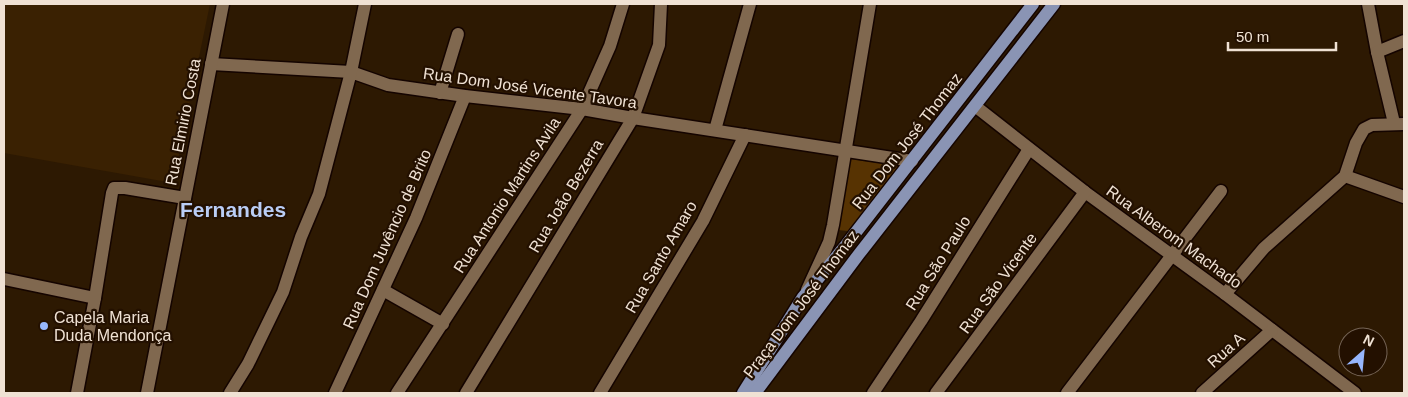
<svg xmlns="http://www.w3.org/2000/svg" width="1408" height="397" font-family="Helvetica,sans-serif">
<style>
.built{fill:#3a2102}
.green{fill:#573302}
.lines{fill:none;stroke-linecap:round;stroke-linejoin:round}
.street-casing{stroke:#140400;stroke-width:15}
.secondary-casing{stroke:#140400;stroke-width:15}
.primary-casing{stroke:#140400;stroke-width:15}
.street{stroke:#80684f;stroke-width:12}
.secondary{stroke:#80684f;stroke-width:12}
.primary{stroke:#8a94b4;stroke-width:12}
.poi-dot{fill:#96b6fd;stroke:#231000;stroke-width:2}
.labels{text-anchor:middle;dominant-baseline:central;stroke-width:4.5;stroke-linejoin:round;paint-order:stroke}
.street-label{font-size:16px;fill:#f0e2d4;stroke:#231000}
.poi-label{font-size:16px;fill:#f0e2d4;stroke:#231000;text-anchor:start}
.district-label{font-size:21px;font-weight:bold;fill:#bacdf5;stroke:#231000}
</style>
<rect width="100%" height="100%" fill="#2d1902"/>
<!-- built -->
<polygon class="built" points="4,4 210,4 173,183 4,153"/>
<!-- green -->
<polygon class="green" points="850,159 901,166 848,231 838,230"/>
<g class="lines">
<!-- street casing -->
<g class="street-casing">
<g id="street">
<polyline points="1368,4 1377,52 1394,123"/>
<polyline points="1377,52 1404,41"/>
<polyline points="211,64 351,72 388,85 465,96 582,109 633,118 912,161"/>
<polyline points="440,93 458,34"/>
<polyline points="975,106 1085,192 1225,294 1355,393"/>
<polyline points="715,130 750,4"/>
<polyline points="1345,176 1404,197"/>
<polyline points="4,279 95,298"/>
<polyline points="383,290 443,324"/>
<polyline points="1225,294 1264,248 1345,176 1356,143 1364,129 1372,125 1404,124"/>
<polyline points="77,393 95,298 112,193 114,188 125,188 185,198"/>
<polyline points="147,393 223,4"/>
<polyline points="230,393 248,364 283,292 301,237 319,194 351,72 365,4"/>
<polyline points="335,393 416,218 465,96"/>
<polyline points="397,393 582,109 610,46 623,4"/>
<polyline points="466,393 633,118 659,45 661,4"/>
<polyline points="600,393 703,221 745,135"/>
<polyline points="873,393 921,321 1029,149"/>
<polyline points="936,393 1085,192"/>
<polyline points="1067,393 1221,191"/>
<polyline points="1202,393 1272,330"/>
</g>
</g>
<!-- secondary casing -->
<g class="secondary-casing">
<polyline id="secondary" points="807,290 829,242 833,225 870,4"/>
</g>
<!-- primary casing -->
<g class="primary-casing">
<g id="primary">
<polyline points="743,393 803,297 846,245 1033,4"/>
<polyline points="755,393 859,254 1054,4"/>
</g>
</g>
<!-- street -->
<use href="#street" class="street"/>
<!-- secondary -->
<use href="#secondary" class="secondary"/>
<!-- primary -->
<use href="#primary" class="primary"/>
</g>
<!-- markers -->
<circle class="poi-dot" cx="44" cy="326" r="5"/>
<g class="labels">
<!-- street labels -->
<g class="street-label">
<text transform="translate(530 88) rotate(8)">Rua Dom José Vicente Tavora</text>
<text transform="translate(183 122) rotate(-79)">Rua Elmirio Costa</text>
<text transform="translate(907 141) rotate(-52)">Rua Dom José Thomaz</text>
<text transform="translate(507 195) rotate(-57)">Rua Antonio Martins Avila</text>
<text transform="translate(566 196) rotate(-59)">Rua João Bezerra</text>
<text transform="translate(1174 237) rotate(36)">Rua Alberom Machado</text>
<text transform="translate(387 239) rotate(-66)">Rua Dom Juvêncio de Brito</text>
<text transform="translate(661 257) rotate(-60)">Rua Santo Amaro</text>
<text transform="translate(938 263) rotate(-58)">Rua São Paulo</text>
<text transform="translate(998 283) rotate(-54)">Rua São Vicente</text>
<text transform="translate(801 304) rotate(-53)">Praça Dom José Thomaz</text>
<text transform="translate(1226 350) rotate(-42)">Rua A</text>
</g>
<!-- poi labels -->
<g class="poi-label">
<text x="54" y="317">Capela Maria<tspan x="54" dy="18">Duda Mendonça</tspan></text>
</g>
<!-- district labels -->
<g class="district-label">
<text x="233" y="209">Fernandes</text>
</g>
</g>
<!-- border -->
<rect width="1408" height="397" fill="none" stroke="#f0e2d4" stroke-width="10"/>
<!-- north arrow -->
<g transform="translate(1363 352) rotate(27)"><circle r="24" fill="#231000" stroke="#756455"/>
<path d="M0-4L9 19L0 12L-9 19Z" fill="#96b6fd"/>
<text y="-8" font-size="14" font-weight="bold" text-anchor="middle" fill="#f0e2d4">N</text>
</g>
<!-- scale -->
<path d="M1228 42v8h108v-8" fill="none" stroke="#f0e2d4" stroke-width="2.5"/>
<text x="1236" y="42" font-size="15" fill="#f0e2d4" stroke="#231000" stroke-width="4" paint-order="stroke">50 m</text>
</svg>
